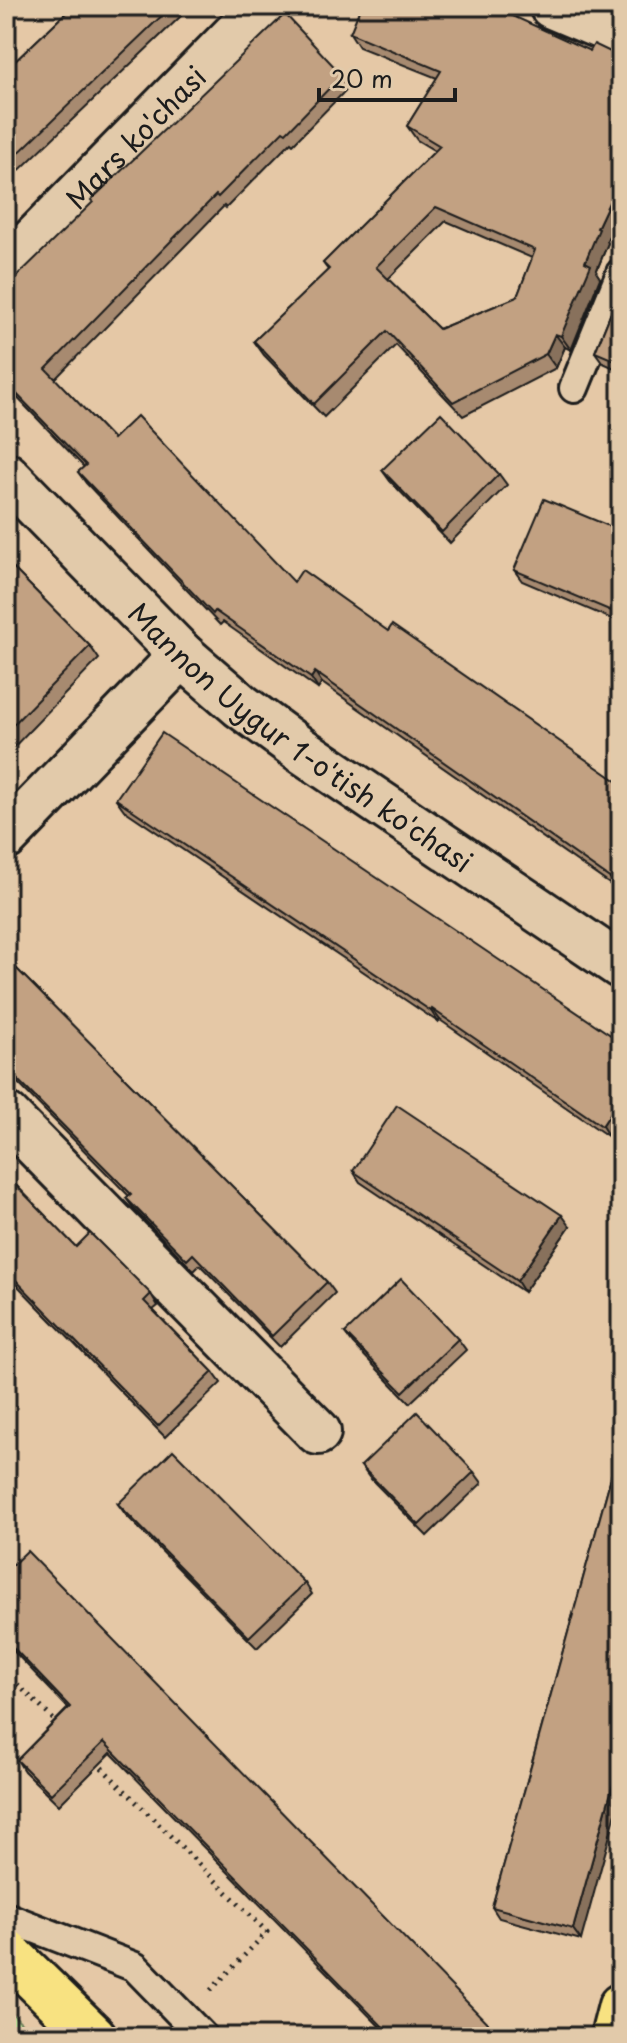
<svg xmlns="http://www.w3.org/2000/svg" width="627" height="2043" font-family="'Playpen Sans',sans-serif">
<style>
.grass{fill:url(#grass-dots);stroke:#74845f;stroke-width:2}
.lines{fill:none;stroke-linecap:round;stroke-linejoin:round}
.service-casing{stroke:#1c1c1c;stroke-width:34}
.minor-casing{stroke:#1c1c1c;stroke-width:50}
.primary-casing{stroke:#1c1c1c;stroke-width:50}
.trunk-casing{stroke:#1c1c1c;stroke-width:50}
.path{stroke:#1c1c1c;stroke-width:5;stroke-dasharray:2 6;stroke-linecap:butt}
.service{stroke:#e2caaa;stroke-width:28}
.minor{stroke:#e2caaa;stroke-width:44}
.primary{stroke:#f8e281;stroke-width:44}
.trunk{stroke:#f8e281;stroke-width:44}
.wall{fill:#a78a70;stroke:#1c1c1c;stroke-width:2;fill-rule:evenodd}
.shaded-wall{fill:#88715b;stroke:#1c1c1c;stroke-width:2}
.building{fill:#c2a182;stroke:#1c1c1c;stroke-width:2;fill-rule:evenodd}
.labels{text-anchor:middle;dominant-baseline:central;stroke-width:7;stroke-linejoin:round;paint-order:stroke}
.street-label{font-size:28px;fill:#1c1c1c;stroke:#e2caaa}
</style>
<defs>
<pattern id="grass-dots" width="8" height="8" patternUnits="userSpaceOnUse" patternTransform="scale(2)"><rect width="8" height="8" fill="#cdeba2"/><path d="M2 2h.1M6 6h.1" fill="none" stroke="#afc98b" stroke-width="1.8" stroke-linecap="round"/></pattern>
</defs>
<rect width="100%" height="100%" fill="#e5c8a6"/>
<filter id="ink" filterUnits="userSpaceOnUse"><feTurbulence type="fractalNoise" baseFrequency=".0125" numOctaves="2"/><feDisplacementMap in="SourceGraphic" scale="16" xChannelSelector="R" yChannelSelector="G"/><feConvolveMatrix kernelMatrix="1 2 1 2 8 2 1 2 1" color-interpolation-filters="sRGB"/></filter>
<g filter="url(#ink)">
<!-- grass -->
<polygon class="grass" points="6,2007 35,2037 6,2037"/>
<g class="lines">
<!-- service casing -->
<g class="service-casing">
<g id="service">
<polyline points="574,388 621,273"/>
<polyline points="6,1917 135,1967 203,2037"/>
</g>
</g>
<!-- minor casing -->
<g class="minor-casing">
<g id="minor">
<polyline points="552,6 621,35"/>
<path id="s1" d="M6,268L263,6"/>
<path id="s2" d="M6,475L182,655L241,706L301,750L621,966"/>
<polyline points="6,837 182,655"/>
<polyline points="6,1115 318,1432"/>
</g>
</g>
<!-- primary casing -->
<g class="primary-casing">
<polyline id="primary" points="613,2037 621,2006"/>
</g>
<!-- trunk casing -->
<g class="trunk-casing">
<polyline id="trunk" points="6,1951 94,2037"/>
</g>
<!-- path -->
<g class="path">
<polyline points="6,1673 58,1724"/>
<polyline points="96,1762 267,1932 208,1993"/>
</g>
<!-- service -->
<use href="#service" class="service"/>
<!-- minor -->
<use href="#minor" class="minor"/>
<!-- primary -->
<use href="#primary" class="primary"/>
<!-- trunk -->
<use href="#trunk" class="trunk"/>
</g>
<!-- wall -->
<g class="wall">
<polygon points="73,6 176,6 182,15 6,183 6,70"/>
<path d="M350,33L590,51L621,57V211L607,241L608,243L596,272L600,278L571,350L565,347L556,368L463,416L396,345L324,417L264,355L254,341L328,270L323,263L435,151L417,140L407,126L437,78L359,47ZM446,221L532,258L517,297L439,329L388,279Z"/>
<polygon points="342,75 350,86 293,144 291,142 226,208 224,206 55,379 113,439 294,582 388,631 621,784 621,892 322,683 318,689 223,622 220,625 86,483 78,472 84,467 6,386 6,287"/>
<polygon points="621,288 621,371 603,363 595,352"/>
<polygon points="382,470 499,474 507,485 450,543 390,481"/>
<polygon points="621,531 621,623 522,581 514,570"/>
<polygon points="6,561 90,646 99,659 6,755"/>
<polygon points="116,799 621,1042 609,1137 440,1020 438,1022 124,810"/>
<polygon points="6,958 327,1282 335,1293 280,1347 200,1265 194,1271 134,1209 126,1198 129,1196 6,1071"/>
<polygon points="353,1171 570,1226 524,1292 360,1182"/>
<polygon points="6,1175 76,1247 151,1294 158,1306 153,1310 213,1372 221,1383 165,1437 12,1280 6,1286"/>
<polygon points="345,1333 458,1339 466,1350 410,1403 353,1344"/>
<polygon points="621,1441 581,1940 499,1918 492,1907"/>
<polygon points="361,1466 474,1472 482,1483 427,1536 369,1477"/>
<polygon points="118,1504 305,1583 312,1594 257,1648 126,1515"/>
<polygon points="6,1571 501,2037 390,2037 111,1753 59,1805 24,1771 17,1760 68,1708 6,1643"/>
</g>
<!-- shaded-wall -->
<g class="shaded-wall">
<polygon points="621,177 621,211 607,241 608,243 596,272 600,278 571,350 561,336 597,228"/>
<polygon points="555,334 565,347 556,368 546,354"/>
<polygon points="315,672 322,683 318,689 311,678"/>
<polygon points="432,1009 440,1020 438,1022 431,1011"/>
<polygon points="621,1097 621,1120 609,1137 602,1126"/>
<polygon points="562,1215 570,1226 524,1292 517,1281"/>
<polygon points="621,1756 621,1795 581,1940 573,1929"/>
</g>
<!-- building -->
<g class="building">
<polygon points="73,6 172,6 6,165 6,70"/>
<path d="M361,6H491L590,51L594,44L621,57V177L597,228L599,229L585,262L591,265L561,336L555,334L546,354L453,402L387,331L314,404L254,341L329,269L323,263L440,146L407,126L441,71L350,33ZM436,207L535,250L517,297L439,329L376,267Z"/>
<polygon points="285,14 342,75 286,133 283,131 218,197 216,195 46,369 113,439 137,416 294,582 302,570 388,631 392,625 621,784 621,886 315,672 311,678 215,611 213,614 78,472 86,465 6,383 6,287 93,202 91,200"/>
<polygon points="621,288 621,363 595,352"/>
<polygon points="441,413 499,474 442,532 382,470"/>
<polygon points="544,499 621,531 621,615 514,570"/>
<polygon points="6,561 90,646 6,732"/>
<polygon points="162,733 621,1042 621,1097 602,1126 432,1009 431,1011 116,799"/>
<polygon points="6,958 327,1282 272,1336 193,1254 187,1260 126,1198 131,1194 6,1068"/>
<polygon points="397,1105 562,1215 517,1281 353,1171"/>
<polygon points="6,1175 76,1247 90,1233 151,1294 144,1301 213,1372 158,1426 6,1270"/>
<polygon points="401,1279 458,1339 403,1392 345,1333"/>
<polygon points="417,1412 474,1472 419,1525 361,1466"/>
<polygon points="621,1441 621,1756 573,1929 492,1907"/>
<polygon points="173,1450 305,1583 249,1637 118,1504"/>
<polygon points="27,1551 501,2037 393,2037 104,1742 51,1794 17,1760 70,1707 6,1640 6,1571"/>
</g>
</g>
<g class="labels">
<!-- street labels -->
<g class="street-label">
<text stroke="none"><textPath href="#s1" startOffset="184">Mars ko'chasi</textPath></text>
<text stroke="none"><textPath href="#s2" startOffset="396">Mannon Uygur 1-o'tish ko'chasi</textPath></text>
</g>
</g>
<!-- margin -->
<rect width="627" height="2043" fill="none" stroke="#e2caaa" stroke-width="32"/>
<rect x="16" y="16" width="595" height="2011" fill="none" stroke="#1c1c1c" stroke-width="3" filter="url(#ink)"/>
<!-- scale -->
<path d="M319 88v12h136v-12" fill="none" stroke="#1c1c1c" stroke-width="4"/>
<text x="331" y="88" font-size="24" fill="#1c1c1c" stroke="#e2caaa" stroke-width="6" paint-order="stroke">20 m</text>
</svg>
